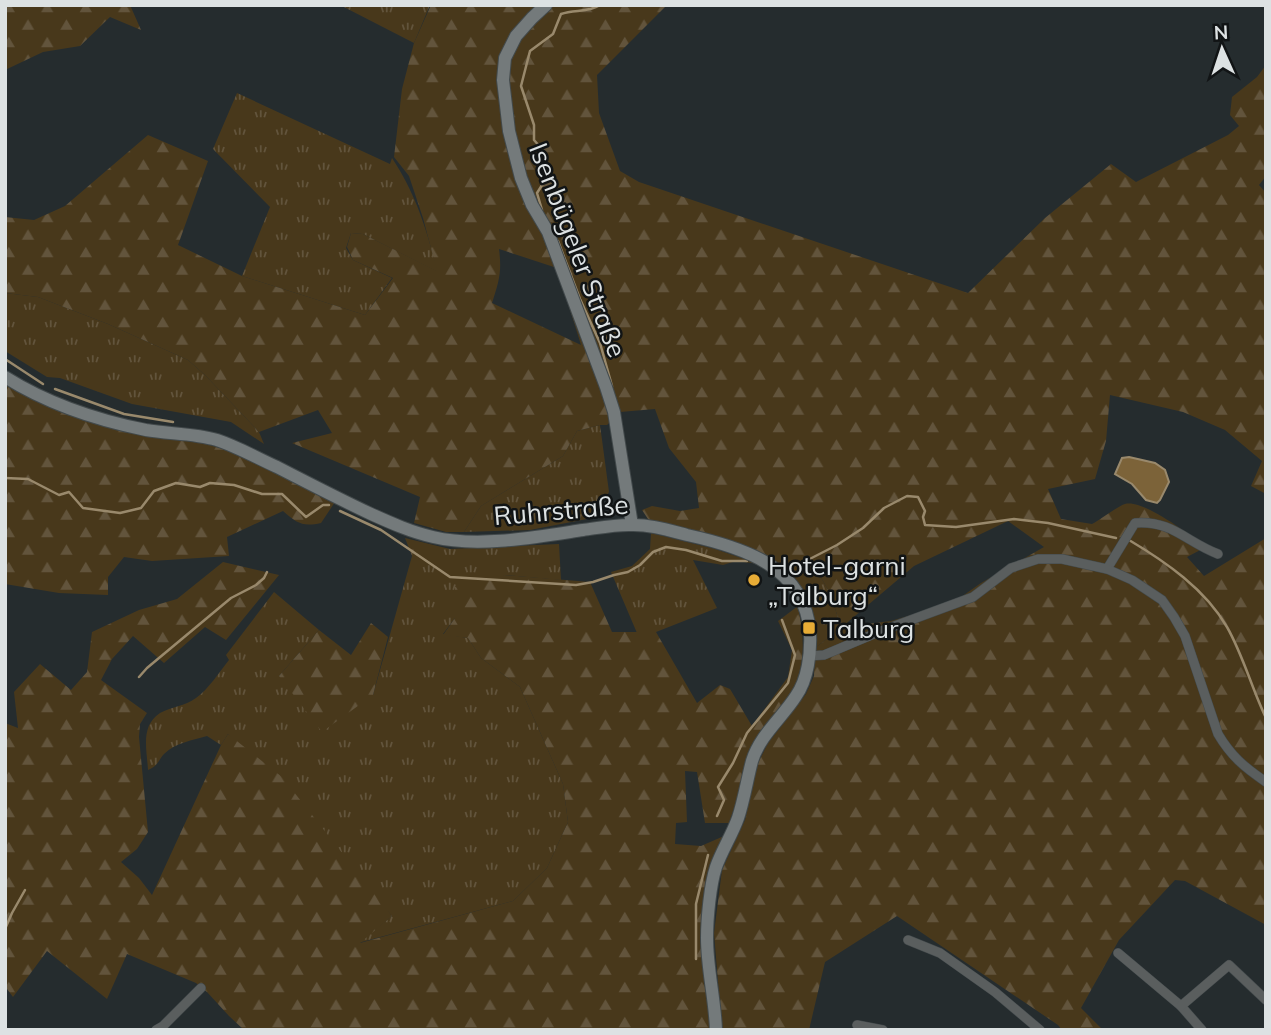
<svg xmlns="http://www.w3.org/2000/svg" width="1271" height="1035" font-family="Mulish,sans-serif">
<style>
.grass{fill:url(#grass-tufts)}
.forest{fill:url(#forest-firs);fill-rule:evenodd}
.water{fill:#7c6339;stroke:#99896c;stroke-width:2}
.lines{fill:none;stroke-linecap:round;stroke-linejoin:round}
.stream{stroke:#99896c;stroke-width:2.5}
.street-casing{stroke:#42494b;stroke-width:10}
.secondary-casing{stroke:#42494b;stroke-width:14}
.street{stroke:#5a5e5e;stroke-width:9}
.secondary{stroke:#747a7b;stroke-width:12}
.poi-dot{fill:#e7ac36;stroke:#111415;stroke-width:2.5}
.labels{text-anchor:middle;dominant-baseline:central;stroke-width:5;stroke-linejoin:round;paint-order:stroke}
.street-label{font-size:26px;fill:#dde2e3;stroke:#111415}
.poi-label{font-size:26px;fill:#dde2e3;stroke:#111415;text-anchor:start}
</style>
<defs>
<pattern id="grass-tufts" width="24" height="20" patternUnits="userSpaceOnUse" patternTransform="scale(1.75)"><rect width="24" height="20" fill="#48381b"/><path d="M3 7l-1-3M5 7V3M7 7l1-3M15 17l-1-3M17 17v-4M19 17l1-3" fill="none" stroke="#62543c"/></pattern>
<pattern id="forest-firs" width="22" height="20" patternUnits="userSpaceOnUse" patternTransform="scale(1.75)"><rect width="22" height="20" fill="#48381b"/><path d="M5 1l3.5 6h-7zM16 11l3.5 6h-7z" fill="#62543c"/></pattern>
</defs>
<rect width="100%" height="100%" fill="#252c2e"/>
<!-- grass -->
<g class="grass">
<polygon points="340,5 430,5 414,43"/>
<path d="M237,93L390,164L392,158C417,196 426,229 438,272L363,234L351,233L346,248L353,260L392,278L365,315L242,276L270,207L213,149Z"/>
<polygon points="5,293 38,297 108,324 188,360 205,375 259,432 264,444 231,422 132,404 60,378 47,377 5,351"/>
<polygon points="600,425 609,492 592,518 530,530 464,532 481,506 563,456 577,431"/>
<polygon points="651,533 715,549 759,564 736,561 723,565 693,560 717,608 656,632 637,633 611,572 632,566 650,549"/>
<path d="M405,538L450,549L559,544L561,580L504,575L455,618L443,634L468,638L481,658L520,687L563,784L568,822L547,868L513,901L358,943L392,916L228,734L221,745L207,736C193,740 175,743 164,754C157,762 159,765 148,770C147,750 140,726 160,713C171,707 185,706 196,698C208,690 220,671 229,660L226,655L274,592L319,630L279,676L373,695L412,556Z"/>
<polygon points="819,574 831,595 841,628 815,648 791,577"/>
</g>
<!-- forest -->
<g class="forest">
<polygon points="5,5 130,5 141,30 110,17 80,46 43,52 5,70"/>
<path d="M431,5H667L597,75L599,113L620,171L639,182L968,293L1045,218L1111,164L1136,182L1228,135L1239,126L1230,115L1232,97L1257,77L1266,65V176L1259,185L1266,193V494L1251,486L1262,461L1225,430L1183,412L1110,395L1106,441L1095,479L1048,489L1061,519L1092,524C1100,520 1118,506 1125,504C1143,499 1190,535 1206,547L1187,557L1204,576L1266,538V925L1185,881L1175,880L1119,940L1081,1008L1103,1030H1062L1058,1025L897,916L825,962L809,1030H722L714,933L722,870L745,820L758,763L768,743L806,694L814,676L815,648L841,628L831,595L819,574L791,577L780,565L766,555L747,547L650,522L642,510L652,506L680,511L699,508L696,482L669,448L655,409L620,412L607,425H600L577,431L563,456L481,506L464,532H446L414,523L420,497L292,443L332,433L318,410L259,432L205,375L188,360L108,324L38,297L5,293V217L34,220L65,206L148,135L208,161L178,245L242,276L365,315L393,278L353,260L347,247L351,233L363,234L437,271L423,218L409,176L394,157L402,89L414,43ZM499,249L557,268L581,345L492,303C499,281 502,272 499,249ZM1008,521L1044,547L981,583L954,602L891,621L842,627L914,566Z"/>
<path d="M5,382L35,401L80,418L196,441L233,452L335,502L321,523C302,527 297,523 283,511L227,537L229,556L152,561L124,557L108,577V595L59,593L5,584Z"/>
<path d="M223,562L279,575L226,640L205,627L164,663L133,636L112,659L101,680L147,713L140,724L139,737L148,832L137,849L121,862L139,878L152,895L221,745L228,734L282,777L392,916L360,943L513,901L547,868L568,822L563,784L520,687L481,658L468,638L443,635L455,618V587L504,575L590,582L612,632H656L697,703L720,685L730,689L752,726L788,677L792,650L778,621L798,606C804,637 806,660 794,689L740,790L729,823H705L697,772L685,771L687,822L676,823L675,844L701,846L724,836L712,864V1030H244L229,1016L207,992L196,983L127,954L107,999L47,951L13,997L7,989L5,990V723L18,728L14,692L40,664L71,690L87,672L92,632L139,610L177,599Z"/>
<polygon points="371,623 388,637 373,695 322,732 279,676 319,630 351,655"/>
</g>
<!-- water -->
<polygon class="water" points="1129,457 1155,463 1165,470 1169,482 1160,500 1157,503 1146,500 1132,484 1115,474 1122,458"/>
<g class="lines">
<!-- stream -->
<g class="stream">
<path d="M542,210L537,193L544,182L541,148L534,140V125L521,86L530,51L553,34L561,14C574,9 588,13 600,5"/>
<polyline points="558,241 580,299 600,343 612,386"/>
<polyline points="5,359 43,384"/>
<polyline points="55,389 124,414 173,422"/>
<polyline points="5,478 28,479 59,495 69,492 83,508 120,513 141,508 154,491 176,483 200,487 210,483 234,485 262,494 282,494 306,517 323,505 329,505"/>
<polyline points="340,511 381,530 450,577 576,585 593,582 614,575 628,572 640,565 653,552 666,547 686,550 722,561 747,561"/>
<path d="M1129,540C1166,562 1205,589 1227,627C1243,655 1252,689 1266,718"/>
<polyline points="792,565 798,565 837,545 863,528 884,508 907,496 918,497 925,511 923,517 925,525 956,527 1014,519 1048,523 1116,538"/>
<polyline points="139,677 147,668 231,598 256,585 264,578 267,572"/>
<polyline points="717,816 724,800 718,787 733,763 747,733 788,683 795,655 782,620"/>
<polyline points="5,929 12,913 25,890"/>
<polyline points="696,959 696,904 708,855"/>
</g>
<!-- street casing -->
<g class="street-casing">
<g id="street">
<path d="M1107,569L1135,523C1172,520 1186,542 1218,554"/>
<path d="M809,656L824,655L881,631L973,597L1011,568L1038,559H1062L1107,569L1132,580L1162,600L1174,617L1185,636L1218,734C1231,756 1244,767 1266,782"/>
<polyline points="908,940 940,953 995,992 1040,1030"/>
<polyline points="1118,953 1181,1006 1202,1030"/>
<polyline points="1181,1006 1229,965 1266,1000"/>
<polyline points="857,1025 883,1030"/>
<polyline points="156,1030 163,1026 201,988"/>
</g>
</g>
<!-- secondary casing -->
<g class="secondary-casing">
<g id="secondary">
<polyline points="546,5 532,18 516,36 505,58 503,80 509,131 521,178 532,205 548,232 606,387 614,412 632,525"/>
<path d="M5,377C48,404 96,420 146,430C169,434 194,433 217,440C238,447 257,458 277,467C308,483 339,499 371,514C391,523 411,532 433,537C478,548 537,537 583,530C598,528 613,525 629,525C649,524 668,530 687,535C742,547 805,566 810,633C811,653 808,679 796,696C782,718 760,735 752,761C747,780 744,800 738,818C732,835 722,850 716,867C710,885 707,919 707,938C707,969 715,999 716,1030"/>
</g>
</g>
<!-- street -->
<use href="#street" class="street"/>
<!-- secondary -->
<use href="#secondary" class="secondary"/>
</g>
<!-- markers -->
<g class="poi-dot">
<circle cx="754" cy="580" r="7"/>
<rect x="802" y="621" width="14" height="14" rx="3.5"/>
</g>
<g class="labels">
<!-- street labels -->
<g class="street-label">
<text transform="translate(578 250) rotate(69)">Isenbügeler Straße</text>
<text transform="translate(561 510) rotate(-5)">Ruhrstraße</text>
</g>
<!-- poi labels -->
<g class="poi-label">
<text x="768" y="565">Hotel-garni<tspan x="768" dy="30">„Talburg“</tspan></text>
<text x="823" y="628">Talburg</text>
</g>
</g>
<!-- border -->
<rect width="1271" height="1035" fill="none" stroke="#dde2e3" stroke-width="14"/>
<!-- north arrow -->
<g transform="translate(1222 49) rotate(357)" stroke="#111415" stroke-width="5" paint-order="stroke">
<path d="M0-5L12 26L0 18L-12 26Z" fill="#dde2e3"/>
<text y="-10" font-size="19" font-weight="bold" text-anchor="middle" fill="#dde2e3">N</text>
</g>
</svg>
